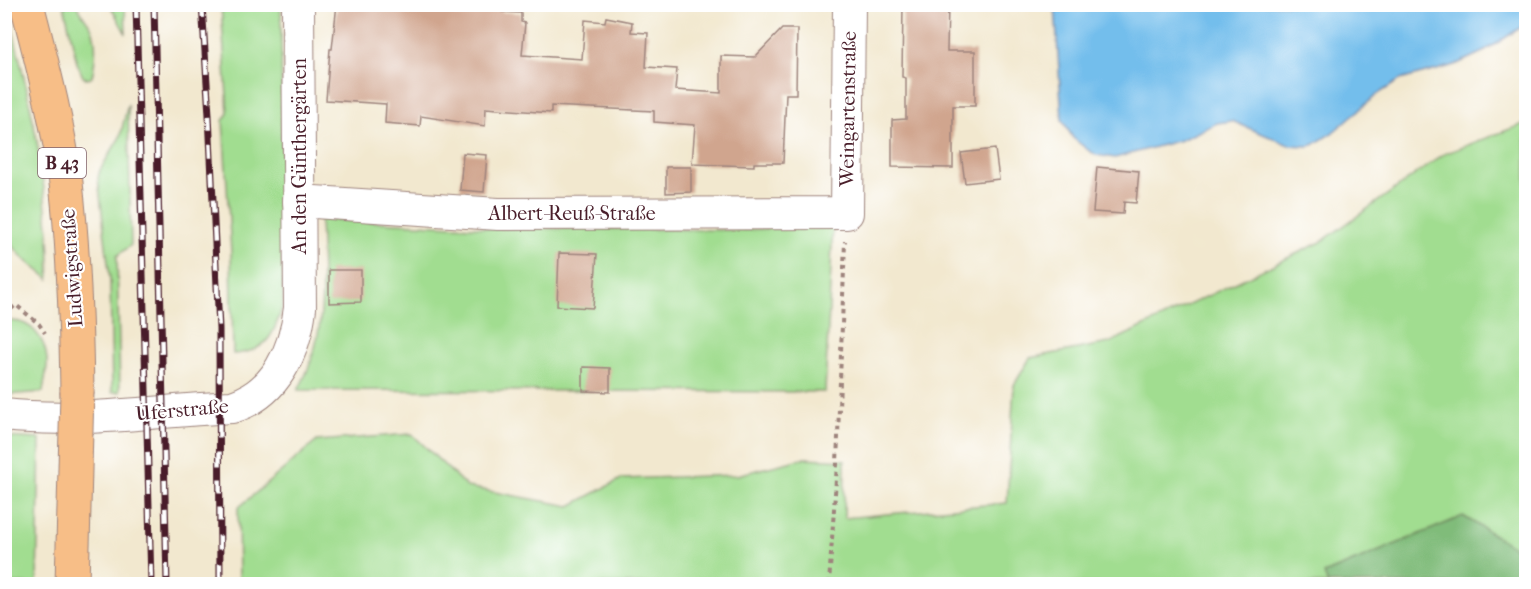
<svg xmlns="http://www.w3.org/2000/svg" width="1531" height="589" font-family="'IM FELL French Canon',serif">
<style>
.green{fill:#a1dd90;stroke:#767e5e;stroke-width:1.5}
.forest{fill:#80bc7a;stroke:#656e52;stroke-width:1.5}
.water{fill:#73beec;stroke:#5e6e8c;stroke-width:1.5}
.building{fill:#d0a58e}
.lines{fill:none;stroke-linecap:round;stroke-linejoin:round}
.minor-casing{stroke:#9e847d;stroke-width:34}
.primary-casing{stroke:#9e847d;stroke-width:35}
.path{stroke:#9e847d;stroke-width:4;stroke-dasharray:4.5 4.5;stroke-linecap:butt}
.minor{stroke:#fff;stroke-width:32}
.primary{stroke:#f7be87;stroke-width:33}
.rail-casing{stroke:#4a1f2b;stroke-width:7}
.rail{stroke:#fff;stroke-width:4.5;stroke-dasharray:14;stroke-linecap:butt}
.primary-bridge-casing{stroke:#9e847d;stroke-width:35;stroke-linecap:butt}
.primary-bridge{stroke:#f7be87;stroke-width:33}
.labels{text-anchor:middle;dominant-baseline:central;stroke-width:4.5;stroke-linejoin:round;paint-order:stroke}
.shield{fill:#fff;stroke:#80626b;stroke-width:1.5}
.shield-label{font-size:18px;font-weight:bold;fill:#4a1f2b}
.street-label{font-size:20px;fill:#4a1f2b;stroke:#fff}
</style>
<rect width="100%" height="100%" fill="#fff"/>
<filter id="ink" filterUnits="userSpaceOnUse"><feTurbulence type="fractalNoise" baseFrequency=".0167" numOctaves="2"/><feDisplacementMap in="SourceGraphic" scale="12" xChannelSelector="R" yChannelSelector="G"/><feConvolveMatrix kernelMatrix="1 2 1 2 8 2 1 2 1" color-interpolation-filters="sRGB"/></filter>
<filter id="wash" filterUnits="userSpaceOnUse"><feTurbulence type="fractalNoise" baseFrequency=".008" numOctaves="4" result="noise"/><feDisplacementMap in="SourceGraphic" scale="24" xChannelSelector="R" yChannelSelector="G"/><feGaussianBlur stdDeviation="1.35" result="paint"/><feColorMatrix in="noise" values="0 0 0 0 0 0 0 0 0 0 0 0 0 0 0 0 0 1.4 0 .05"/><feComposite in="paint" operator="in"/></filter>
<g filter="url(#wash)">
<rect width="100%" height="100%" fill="#f2e8cf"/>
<!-- green -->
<g class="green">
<path d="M4,5H7C23,73 40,140 46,209C49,232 51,256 49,279L23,258L5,237Z"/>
<path d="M64,5H77C81,14 88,21 92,29C98,43 95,63 92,77L89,79L83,77L77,63Z"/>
<polygon points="110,5 125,5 126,34"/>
<path d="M221,5H281L283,304C274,334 268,352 233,354L231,253L223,121L228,113Z"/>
<polygon points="128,104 131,245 117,256 120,392 112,392 110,280 98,178 100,170 120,137"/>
<polygon points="1526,123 1526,552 1325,574 1328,584 239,584 238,508 317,441 412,434 467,487 570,506 621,479 737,475 805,458 845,460 844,518 1007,503 1014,385 1030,358 1109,343 1321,242 1444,154"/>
<path d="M320,219L493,228L741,230L833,225L825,392L298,390C329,335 322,280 320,219Z"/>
<path d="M11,321C31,320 45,339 47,359C48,369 44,382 43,392L5,395V323Z"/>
<polygon points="4,437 40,439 37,584 5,584"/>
</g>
<!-- forest -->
<polygon class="forest" points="1463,516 1522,552 1526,552 1526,584 1328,584 1324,574"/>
<!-- water -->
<polygon class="water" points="1526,4 1526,24 1485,51 1455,65 1400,80 1378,94 1332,133 1313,145 1307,146 1289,145 1232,121 1217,123 1181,140 1115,158 1096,155 1088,150 1073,138 1062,120 1055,5"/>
<g id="blocks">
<!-- building -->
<g class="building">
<polygon points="337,4 428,4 503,8 502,12 521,13 521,22 525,23 522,55 582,59 585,20 605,22 606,17 632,22 631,32 648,33 646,67 677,69 675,90 721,93 721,56 755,57 782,29 797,29 796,94 786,94 783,163 754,163 754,166 692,164 695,125 654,122 654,111 551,106 551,113 486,108 485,126 421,116 420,126 385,123 386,104 326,100 330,49 332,49"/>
<polygon points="903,4 948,4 947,51 975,51 975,106 953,106 953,168 892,167 892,120 906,119 906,78 902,77"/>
<polygon points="995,149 999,179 965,183 961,153"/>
<polygon points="463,153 487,155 484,192 460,190"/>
<polygon points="666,167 691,167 691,192 666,193"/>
<polygon points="1097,167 1139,171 1136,203 1124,202 1123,214 1093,212"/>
<polygon points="559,253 597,254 593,308 557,306"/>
<polygon points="329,270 361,270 361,302 329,303"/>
<polygon points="583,367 610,368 610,392 583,391"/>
</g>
</g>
</g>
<g filter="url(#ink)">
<use href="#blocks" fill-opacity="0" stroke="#9e847d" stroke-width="1.5"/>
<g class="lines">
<!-- minor casing -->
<g class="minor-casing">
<g id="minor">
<polyline points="299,201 498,214 847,213 849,4"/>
<path d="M4,415C80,423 157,411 232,407C276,394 295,351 300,308L298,4"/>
</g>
</g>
<!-- primary casing -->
<g class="primary-casing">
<path id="primary" d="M27,4C42,63 58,122 66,183C74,253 76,322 77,392"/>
</g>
<!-- path -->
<g class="path">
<polyline points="4,315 16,305 39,324 45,333"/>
<polyline points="829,584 837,464 845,241"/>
</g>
<!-- minor -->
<use href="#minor" class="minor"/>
<!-- primary -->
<use href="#primary" class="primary"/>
<!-- rail casing -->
<g class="rail-casing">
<g id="rail">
<polyline points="136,4 151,584"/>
<polyline points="154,4 167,584"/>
<polyline points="202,4 209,115 219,329 220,584"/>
</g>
</g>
<!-- rail -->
<use href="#rail" class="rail"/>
<!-- primary-bridge casing -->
<g class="primary-bridge-casing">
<polyline id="primary-bridge" points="72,584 77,392"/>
</g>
<!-- primary-bridge -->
<use href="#primary-bridge" class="primary-bridge"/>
</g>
</g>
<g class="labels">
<!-- shield labels -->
<rect class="shield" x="38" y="148" width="48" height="30" rx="4.5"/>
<g class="shield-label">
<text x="62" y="163">B 43</text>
</g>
<!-- street labels -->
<g class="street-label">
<text transform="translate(848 109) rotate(-89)">Weingartenstraße</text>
<text transform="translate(299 156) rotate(-90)">An den Günthergärten</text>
<text x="572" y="213">Albert-Reuß-Straße</text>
<text transform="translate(72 268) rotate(-94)">Ludwigstraße</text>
<text transform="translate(182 410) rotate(-5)">Uferstraße</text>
</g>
</g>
<!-- margin -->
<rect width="1531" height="589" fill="none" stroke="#fff" stroke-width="24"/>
</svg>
